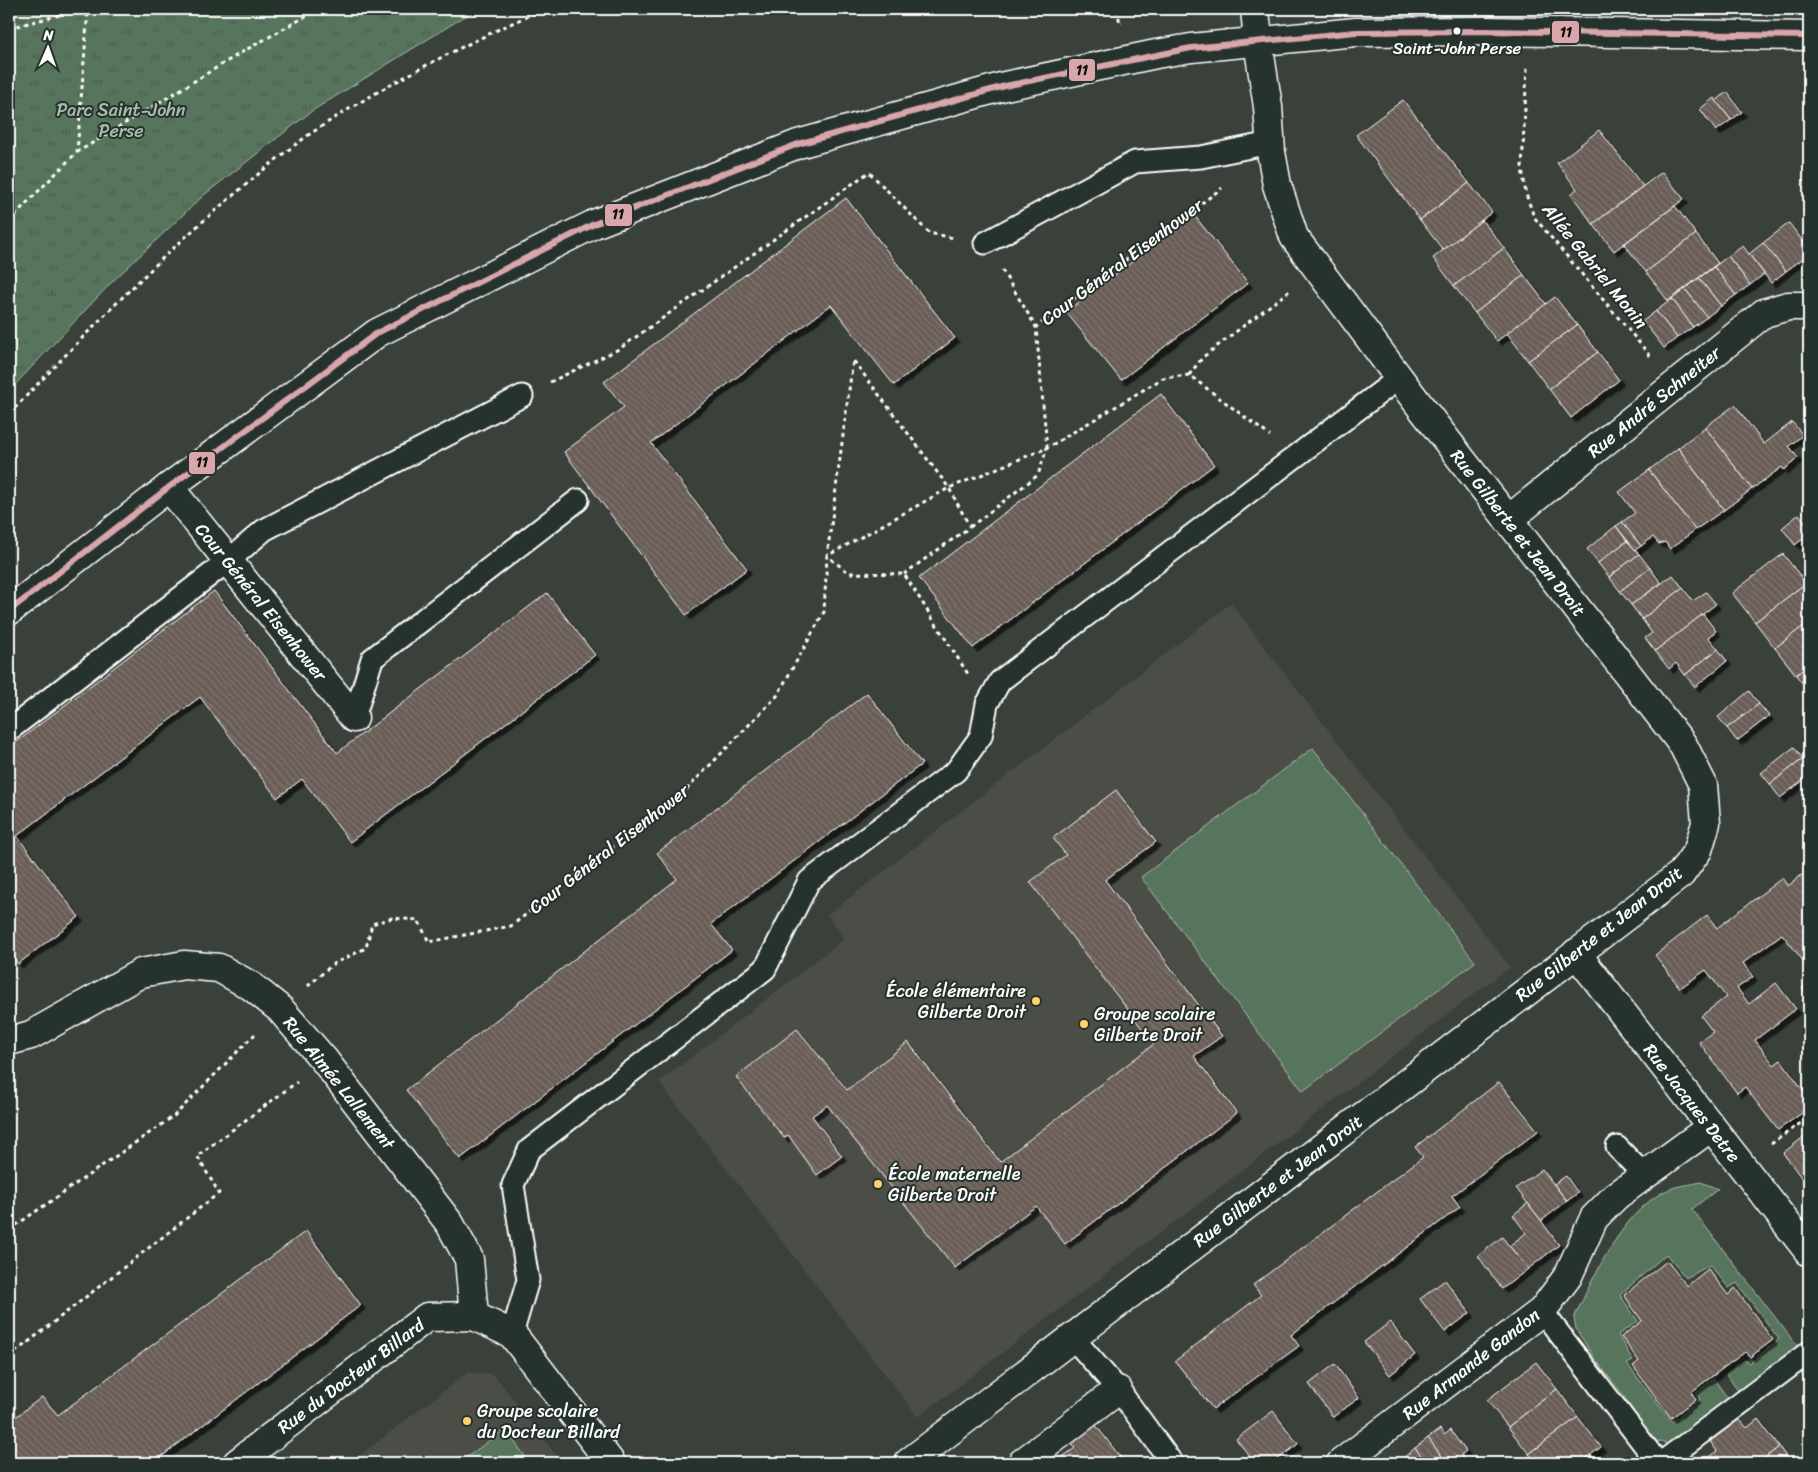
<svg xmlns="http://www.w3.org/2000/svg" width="1818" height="1472" font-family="Sriracha,sans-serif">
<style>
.built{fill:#4c4d47}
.grass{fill:#57745c;stroke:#abbaae}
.park{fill:url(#park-tufts);stroke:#abbaae}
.building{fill:url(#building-back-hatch);stroke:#fff;filter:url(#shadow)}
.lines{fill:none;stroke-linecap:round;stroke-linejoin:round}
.lane-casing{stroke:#fff;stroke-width:25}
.street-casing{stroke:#fff;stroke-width:31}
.path{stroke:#fff;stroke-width:3;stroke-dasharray:4 4;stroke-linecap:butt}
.lane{stroke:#26332d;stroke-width:21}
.street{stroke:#26332d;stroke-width:28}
.bus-1-casing{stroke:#26332d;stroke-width:10}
.bus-1{stroke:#d9a6ab;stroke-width:6}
.bus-dot{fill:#fff;stroke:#26332d;stroke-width:2}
.poi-dot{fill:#ffd166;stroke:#26332d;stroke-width:2}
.labels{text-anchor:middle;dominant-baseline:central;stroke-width:4;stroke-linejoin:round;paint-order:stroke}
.bus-label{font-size:17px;fill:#fff;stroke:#26332d}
.park-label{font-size:18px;fill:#abbaae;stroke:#26332d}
.street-label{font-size:18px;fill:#fff;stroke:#26332d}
.poi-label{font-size:18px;fill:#fff;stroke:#26332d;text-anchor:start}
.line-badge{stroke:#26332d;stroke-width:2}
.pale-badge-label{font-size:14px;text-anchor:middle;font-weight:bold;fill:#111}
</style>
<defs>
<pattern id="park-tufts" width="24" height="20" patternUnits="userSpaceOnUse" patternTransform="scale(1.25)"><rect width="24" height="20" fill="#57745c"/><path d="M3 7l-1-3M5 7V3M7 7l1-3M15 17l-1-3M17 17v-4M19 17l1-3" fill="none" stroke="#505c52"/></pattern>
<pattern id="building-back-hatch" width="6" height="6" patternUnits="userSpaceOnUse" patternTransform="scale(1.25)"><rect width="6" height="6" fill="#695d57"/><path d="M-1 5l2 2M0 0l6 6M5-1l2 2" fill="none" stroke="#807570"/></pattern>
<filter id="shadow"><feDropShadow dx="4.5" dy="4.5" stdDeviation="0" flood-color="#0009"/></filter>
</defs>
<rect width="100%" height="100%" fill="#3a403a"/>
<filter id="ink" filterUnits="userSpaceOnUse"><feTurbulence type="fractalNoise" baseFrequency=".02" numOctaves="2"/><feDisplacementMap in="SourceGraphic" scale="10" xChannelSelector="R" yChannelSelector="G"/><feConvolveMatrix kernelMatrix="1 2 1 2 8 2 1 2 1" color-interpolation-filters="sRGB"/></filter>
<g filter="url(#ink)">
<!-- built -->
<g class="built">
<polygon points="1231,603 1510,967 918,1417 659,1082 844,939 827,915"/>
<polygon points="468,1372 490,1374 497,1378 562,1463 350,1463"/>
</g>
<!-- grass -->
<g class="grass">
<polygon points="1313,748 1475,962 1303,1091 1141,877"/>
<path d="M1701,1182L1718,1189L1692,1209L1801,1351L1743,1396L1726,1374L1744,1360L1750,1363L1779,1339L1737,1283L1729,1288L1710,1265L1686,1278L1666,1254L1620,1295L1638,1321L1618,1335L1633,1361L1627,1364L1672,1422L1700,1399L1696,1392L1714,1379L1729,1400L1669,1445L1651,1439L1623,1395L1595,1359L1576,1329L1574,1318C1595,1274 1626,1203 1675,1187C1684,1185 1693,1184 1701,1182Z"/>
<polygon points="505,1429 530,1463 459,1463"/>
</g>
<!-- park -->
<polygon class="park" points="9,9 480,9 462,18 312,111 204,195 111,283 9,391"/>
<!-- building -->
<g class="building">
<polygon points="1727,92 1742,112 1731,120 1716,101"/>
<polygon points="1714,98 1731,120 1716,131 1700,109"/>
<polygon points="1403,100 1469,183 1420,220 1356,135"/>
<polygon points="1599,130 1643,186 1593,224 1571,194 1577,189 1557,163"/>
<polygon points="1662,172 1684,199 1614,251 1593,224"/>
<polygon points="1469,183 1492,212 1443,250 1420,220"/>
<polygon points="846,198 955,338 894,385 831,305 651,443 747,569 686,615 564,452 624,407 604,382"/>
<polygon points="1675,206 1696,234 1646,272 1624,244"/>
<polygon points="1194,215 1248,283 1121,380 1066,312"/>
<polygon points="1482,220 1504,248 1454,286 1433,258"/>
<polygon points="1789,223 1809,249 1809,254 1786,271 1763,243"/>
<polygon points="1696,234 1718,263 1668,301 1646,272"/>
<polygon points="1763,243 1786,271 1771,283 1749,254"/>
<polygon points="1743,246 1764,274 1750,285 1728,256"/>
<polygon points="1504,248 1524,275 1475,313 1454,286"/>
<polygon points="1728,256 1750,285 1736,295 1714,267"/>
<polygon points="1714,267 1736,295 1721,306 1699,278"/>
<polygon points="1524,275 1546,304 1497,341 1475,313"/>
<polygon points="1699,278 1721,306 1707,317 1685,289"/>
<polygon points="1685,289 1707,317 1693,327 1672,299"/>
<polygon points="1555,297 1577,325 1528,361 1507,333"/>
<polygon points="1672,299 1693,327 1677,338 1656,311"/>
<polygon points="1656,311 1677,338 1664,348 1643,321"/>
<polygon points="1577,325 1598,352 1549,389 1528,361"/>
<polygon points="1598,352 1619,380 1571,418 1549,389"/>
<polygon points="1161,394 1214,465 973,648 919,578"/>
<polygon points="1735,405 1764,444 1792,422 1803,435 1789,446 1798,458 1784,470 1782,467 1752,489 1705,427"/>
<polygon points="1705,427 1752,489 1724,510 1678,448"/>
<polygon points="1678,448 1724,510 1695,530 1649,470"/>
<polygon points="1649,470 1695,530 1670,549 1665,542 1659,544 1653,537 1641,546 1622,522 1635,513 1619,492"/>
<polygon points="1799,514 1809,527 1809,534 1795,545 1782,528"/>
<polygon points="1622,522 1641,546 1635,550 1616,526"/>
<polygon points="1616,526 1627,541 1598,563 1587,549"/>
<polygon points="1627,541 1639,554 1609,577 1598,563"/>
<polygon points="1639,554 1650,568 1620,591 1609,577"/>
<polygon points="1783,554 1806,583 1755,622 1732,593"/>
<polygon points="1650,568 1661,583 1631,605 1620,591"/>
<polygon points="1673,575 1683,588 1642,619 1631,605"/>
<polygon points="1806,583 1809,588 1809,622 1775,648 1755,622"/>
<polygon points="1683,588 1693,601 1706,592 1716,604 1655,651 1645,638 1652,633 1642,619"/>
<polygon points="214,591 337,753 547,593 595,655 350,842 302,779 277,798 200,697 17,836 79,917 18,964 9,952 9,748"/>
<polygon points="1703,614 1716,631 1708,637 1718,649 1685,675 1676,663 1669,669 1655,651"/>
<polygon points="1809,622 1809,665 1796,675 1775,648"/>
<polygon points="1718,649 1727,661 1695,687 1685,675"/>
<polygon points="1809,665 1809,692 1796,675"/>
<polygon points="1749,691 1759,704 1727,728 1718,717"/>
<polygon points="867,693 922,764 711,924 732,950 460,1159 406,1090 677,879 657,853"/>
<polygon points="1759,704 1769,716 1737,741 1727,728"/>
<polygon points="1794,747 1803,759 1770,784 1761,773"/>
<polygon points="1803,759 1809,767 1809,776 1780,798 1770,784"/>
<polygon points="1116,790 1156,842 1105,880 1222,1036 1194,1056 1237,1113 1065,1244 1036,1206 955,1268 827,1105 812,1116 842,1156 817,1175 788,1135 784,1138 736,1077 797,1029 847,1090 908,1042 1000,1162 1154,1044 1030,882 1066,855 1053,838"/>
<polygon points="1809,869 1809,958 1804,962 1782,934 1743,963 1753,977 1737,988 1749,1004 1776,983 1796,1009 1755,1040 1774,1065 1781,1060 1809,1098 1809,1108 1778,1130 1745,1087 1737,1093 1699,1042 1713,1032 1701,1016 1726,997 1706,970 1680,988 1655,955 1707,915 1717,928 1782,878 1788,886"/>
<polygon points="1809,982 1809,998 1802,988"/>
<polygon points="1499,1082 1538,1131 1452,1196 1460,1207 1291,1335 1299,1346 1213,1409 1175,1361 1261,1295 1253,1285 1423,1157 1415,1147"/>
<polygon points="1809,1133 1809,1188 1783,1153"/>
<polygon points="1542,1169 1567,1201 1541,1221 1516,1188"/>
<polygon points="1566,1176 1578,1193 1567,1201 1554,1184"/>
<polygon points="1528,1203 1559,1245 1528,1269 1509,1246 1526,1233 1513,1215"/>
<polygon points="306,1231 361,1305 153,1463 9,1463 9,1422 42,1397 58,1415"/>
<polygon points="1502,1237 1528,1269 1502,1289 1478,1256"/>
<polygon points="1667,1261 1687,1286 1708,1269 1728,1295 1735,1288 1773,1340 1750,1357 1745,1352 1691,1392 1696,1399 1671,1418 1633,1366 1639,1361 1621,1337 1642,1321 1624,1295"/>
<polygon points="1445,1280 1470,1313 1445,1332 1420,1299"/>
<polygon points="1390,1322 1415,1355 1390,1375 1364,1342"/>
<polygon points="1536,1362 1557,1389 1508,1427 1487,1400"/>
<polygon points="1809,1362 1809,1381 1808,1382 1799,1370"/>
<polygon points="1335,1364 1359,1398 1333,1417 1309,1384"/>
<polygon points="1557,1389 1578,1417 1529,1454 1508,1427"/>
<polygon points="1273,1411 1298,1444 1273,1463 1255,1463 1236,1439"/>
<polygon points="1734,1413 1747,1428 1758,1419 1779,1447 1758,1463 1714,1463 1710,1457 1717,1451 1706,1436"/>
<polygon points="1578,1417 1601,1447 1580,1463 1536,1463 1529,1454"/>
<polygon points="1094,1423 1125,1463 1054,1463 1075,1448 1070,1442"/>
<polygon points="1440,1429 1445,1435 1450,1430 1466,1451 1461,1455 1465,1461 1461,1463 1447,1463 1428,1438"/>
<polygon points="1428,1438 1447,1463 1427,1463 1415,1448"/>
<polygon points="1779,1447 1791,1463 1758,1463"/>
<polygon points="1415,1448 1427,1463 1404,1463 1401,1460"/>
<polygon points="1591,1455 1597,1463 1580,1463"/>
</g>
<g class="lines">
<!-- lane casing -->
<g class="lane-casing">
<g id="lane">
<polyline points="985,243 1135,162 1201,157 1270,143"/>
<polyline points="354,718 372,659 578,500"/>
<polyline points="9,730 228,561 264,530 522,396"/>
<polyline points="1617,1147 1644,1175"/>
<polyline points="1542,1311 1658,1463"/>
<polyline points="512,1334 528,1280 513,1185 529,1150 765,969 809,881 956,771 981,736 987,704 1000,681 1399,378"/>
<polyline points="1073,1338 1121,1393 1172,1463"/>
<polyline points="1661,1463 1809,1352"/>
</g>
</g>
<!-- street casing -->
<g class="street-casing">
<g id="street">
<polyline points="169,487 354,718"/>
<polyline points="1508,520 1764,313 1788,306 1809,306"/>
<polyline points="9,611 169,487 377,333 594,224 798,144 1005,86 1156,54 1191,48 1356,32 1484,31 1809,36"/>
<polyline points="1576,953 1809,1252"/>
<polyline points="9,1041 31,1035 141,973 184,965 219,968 251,986 280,1009 325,1061 450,1224 469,1259 474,1316"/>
<polyline points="237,1463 427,1317 474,1316 512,1334 611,1463"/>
<polyline points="908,1463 1681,874 1698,850 1706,823 1703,785 1683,745 1417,402 1294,237 1277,185 1271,152 1268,107 1258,42 1255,9"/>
<polyline points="1022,1463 1118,1390"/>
<polyline points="1341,1463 1542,1311 1568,1276 1594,1218 1616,1196 1711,1127"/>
</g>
</g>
<!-- path -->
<g class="path">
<polyline points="1117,9 1120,23 1122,23"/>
<polyline points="9,28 83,9"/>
<polyline points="1527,68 1522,168 1526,194 1534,217 1652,358"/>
<polyline points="77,153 88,9"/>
<polyline points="9,221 76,153 244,51 319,9"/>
<polyline points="1002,270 1036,327"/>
<polyline points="1189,375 1203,357 1289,291"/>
<polyline points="550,382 619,349 869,172 929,233 954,238"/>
<path d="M9,414C84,336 158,257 242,188C264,169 286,151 310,134C383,85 463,45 543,9"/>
<polyline points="970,527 1038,475 1047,448 1163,378 1189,375 1270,436"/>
<polyline points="904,574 970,527 949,488 853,360 827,556 849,573 904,574 968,674"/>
<polyline points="308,986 333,964 366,948 372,924 392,918 418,920 429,942 511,926 683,793 777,696 824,612 827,556 949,488 1047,448 1036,327 1222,188"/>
<polyline points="1771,1144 1809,1117"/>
<polyline points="9,1230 174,1116 255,1034"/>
<polyline points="9,1357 219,1193 197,1156 297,1082"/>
</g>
<!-- lane -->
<use href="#lane" class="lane"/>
<!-- street -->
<use href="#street" class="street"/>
<!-- bus-1 casing -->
<g class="bus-1-casing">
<polyline id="bus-1" points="9,611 169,487 377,333 594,224 798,144 1005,86 1191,48 1356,32 1484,31 1809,36"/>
</g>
<!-- bus-1 -->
<use href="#bus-1" class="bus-1"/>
</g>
</g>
<!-- markers -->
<circle class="bus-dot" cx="1457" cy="31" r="4.5"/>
<g class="poi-dot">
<circle cx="1036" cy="1001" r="5"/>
<circle cx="1084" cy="1024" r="5"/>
<circle cx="878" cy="1184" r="5"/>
<circle cx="467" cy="1421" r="5"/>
</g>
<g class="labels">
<!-- bus labels -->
<g class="bus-label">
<text x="1457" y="48">Saint-John Perse</text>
</g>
<!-- park labels -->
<g class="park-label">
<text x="121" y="110">Parc Saint-John<tspan x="121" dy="21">Perse</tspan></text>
</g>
<!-- street labels -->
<g class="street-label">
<text transform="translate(1122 262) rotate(-37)">Cour Général Eisenhower</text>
<text transform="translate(1595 266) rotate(51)">Allée Gabriel Monin</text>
<text transform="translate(1654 402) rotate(-39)">Rue André Schneiter</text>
<text transform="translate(1518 533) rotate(52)">Rue Gilberte et Jean Droit</text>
<text transform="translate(261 602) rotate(51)">Cour Général Eisenhower</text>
<text transform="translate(609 849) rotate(-38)">Cour Général Eisenhower</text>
<text transform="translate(1599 934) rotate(-38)">Rue Gilberte et Jean Droit</text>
<text transform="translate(339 1083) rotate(51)">Rue Aimée Lallement</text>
<text transform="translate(1692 1103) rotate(52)">Rue Jacques Detre</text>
<text transform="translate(1278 1181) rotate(-37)">Rue Gilberte et Jean Droit</text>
<text transform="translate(1471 1364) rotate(-38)">Rue Armande Gandon</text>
<text transform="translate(351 1376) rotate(-37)">Rue du Docteur Billard</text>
</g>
<!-- poi labels -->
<g class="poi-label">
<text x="1026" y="991" text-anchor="end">École élémentaire<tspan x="1026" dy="21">Gilberte Droit</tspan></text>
<text x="1094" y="1014">Groupe scolaire<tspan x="1094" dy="21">Gilberte Droit</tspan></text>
<text x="888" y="1174">École maternelle<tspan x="888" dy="21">Gilberte Droit</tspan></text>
<text x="477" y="1411">Groupe scolaire<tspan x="477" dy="21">du Docteur Billard</tspan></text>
</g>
</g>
<g class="line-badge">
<rect x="1551" y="20" width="29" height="24" rx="5" fill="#d9a6ab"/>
<rect x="1068" y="58" width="28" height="24" rx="5" fill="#d9a6ab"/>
<rect x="604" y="203" width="29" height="24" rx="5" fill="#d9a6ab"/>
<rect x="188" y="451" width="28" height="24" rx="5" fill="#d9a6ab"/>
</g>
<g class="pale-badge-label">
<text x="1566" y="37">11</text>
<text x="1082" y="75">11</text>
<text x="618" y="219">11</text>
<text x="202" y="467">11</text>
</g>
<!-- margin -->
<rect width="1818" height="1472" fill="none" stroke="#26332d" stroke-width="30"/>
<rect x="15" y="15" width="1788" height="1442" fill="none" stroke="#fff" stroke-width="2" filter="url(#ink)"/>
<!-- north arrow -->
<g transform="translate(48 48) rotate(2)" stroke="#26332d" stroke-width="4" paint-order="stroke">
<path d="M0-4L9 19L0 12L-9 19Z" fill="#ffffff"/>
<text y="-8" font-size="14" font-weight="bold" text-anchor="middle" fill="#ffffff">N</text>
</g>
</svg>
